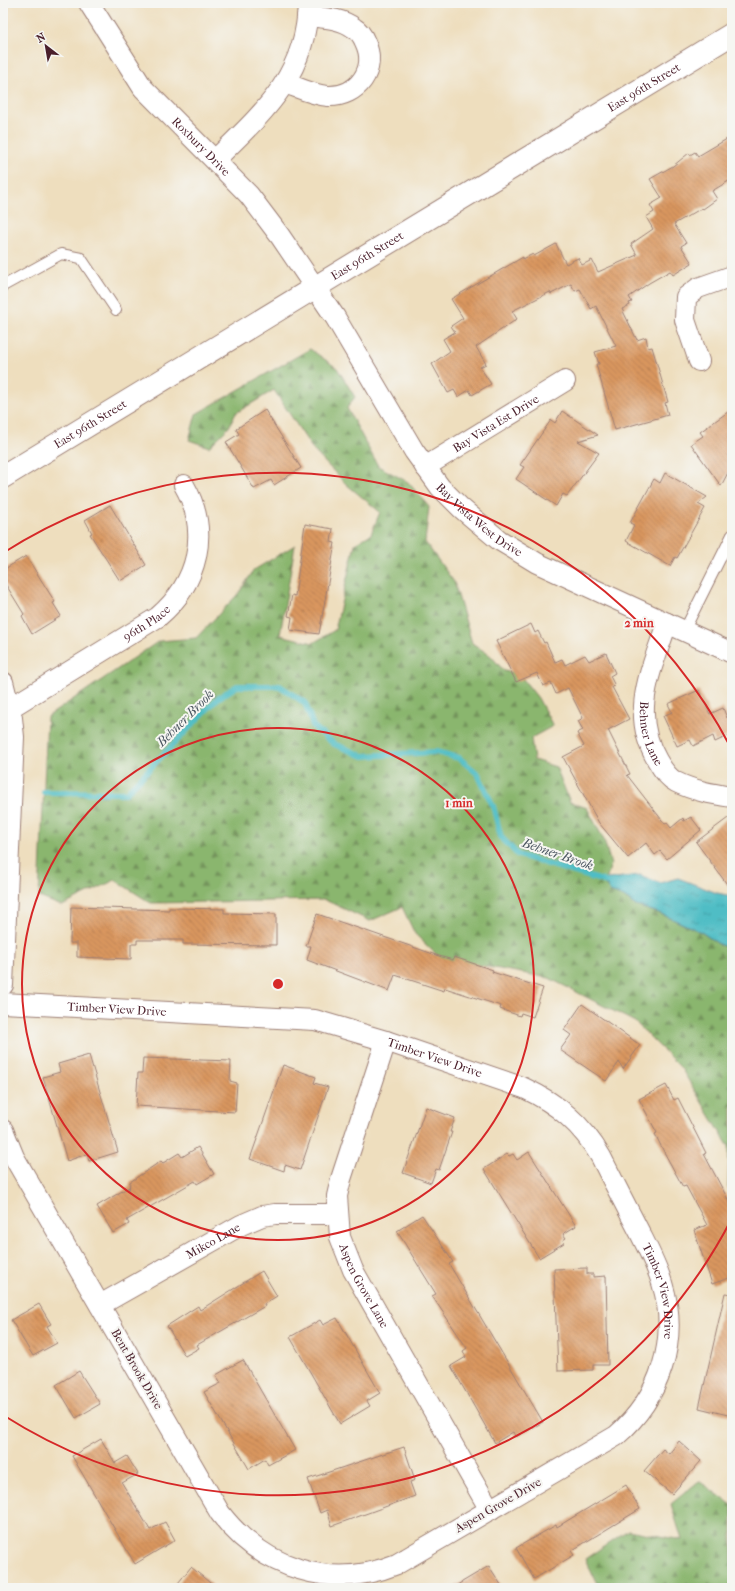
<svg xmlns="http://www.w3.org/2000/svg" width="735" height="1591" font-family="'IM FELL French Canon',serif">
<style>
.forest{fill:url(#forest-firs);stroke:#6a6a4c}
.water{fill:url(#water-ripples);stroke:#4c6e78}
.lines{fill:none;stroke-linecap:round;stroke-linejoin:round}
.stream{stroke:#4fbdc5;stroke-width:6}
.building{fill:url(#building-back-hatch)}
.service-casing{stroke:#9c7e74;stroke-width:12}
.minor-casing{stroke:#9c7e74;stroke-width:22}
.primary-casing{stroke:#9c7e74;stroke-width:24}
.service{stroke:#fff;stroke-width:10}
.minor{stroke:#fff;stroke-width:20}
.primary{stroke:#fff;stroke-width:22}
.ring{fill:none;stroke:#d62828;stroke-width:2}
.labels{text-anchor:middle;dominant-baseline:central;stroke-width:4;stroke-linejoin:round;paint-order:stroke}
.street-label{font-size:12px;fill:#4a1f2b;stroke:#f6f6f2}
.water-label{font-size:13px;font-style:italic;fill:#4c5661;stroke:#f6f6f2}
.centre{fill:#d62828;stroke:#f6f6f2;stroke-width:2}
.ring-label{font-size:12px;text-anchor:middle;font-weight:bold;fill:#d62828;stroke:#f6f6f2;stroke-width:4;stroke-linejoin:round;paint-order:stroke}
</style>
<defs>
<pattern id="forest-firs" width="22" height="20" patternUnits="userSpaceOnUse"><rect width="22" height="20" fill="#8ab66e"/><path d="M5 1l3.5 6h-7zM16 11l3.5 6h-7z" fill="#73935b"/></pattern>
<pattern id="water-ripples" width="26" height="14" patternUnits="userSpaceOnUse"><rect width="26" height="14" fill="#4fbdc5"/><path d="M2 4q2-2 4 0t4 0M15 11q2-2 4 0t4 0" fill="none" stroke="#4499a0"/></pattern>
<pattern id="building-back-hatch" width="6" height="6" patternUnits="userSpaceOnUse"><rect width="6" height="6" fill="#d9965f"/><path d="M-1 5l2 2M0 0l6 6M5-1l2 2" fill="none" stroke="#b27a4f"/></pattern>
</defs>
<rect width="100%" height="100%" fill="#f6f6f2"/>
<filter id="ink" filterUnits="userSpaceOnUse"><feTurbulence type="fractalNoise" baseFrequency=".025" numOctaves="2"/><feDisplacementMap in="SourceGraphic" scale="8" xChannelSelector="R" yChannelSelector="G"/><feConvolveMatrix kernelMatrix="1 2 1 2 8 2 1 2 1" color-interpolation-filters="sRGB"/></filter>
<filter id="wash" filterUnits="userSpaceOnUse"><feTurbulence type="fractalNoise" baseFrequency=".012" numOctaves="4" result="noise"/><feDisplacementMap in="SourceGraphic" scale="16" xChannelSelector="R" yChannelSelector="G"/><feGaussianBlur stdDeviation="0.9" result="paint"/><feColorMatrix in="noise" values="0 0 0 0 0 0 0 0 0 0 0 0 0 0 0 0 0 1.4 0 .05"/><feComposite in="paint" operator="in"/></filter>
<g filter="url(#wash)">
<rect width="100%" height="100%" fill="#eedebe"/>
<!-- forest -->
<g class="forest">
<polygon points="310,349 337,368 355,397 347,408 378,466 408,482 429,507 425,542 454,582 472,643 491,656 504,671 519,674 538,698 553,726 531,738 534,760 556,767 570,802 587,808 604,840 611,864 605,884 610,892 624,897 636,906 659,913 701,932 720,945 732,948 732,1193 728,1188 729,1147 681,1068 635,1022 549,978 440,958 415,934 402,907 370,921 325,900 151,903 115,880 62,906 39,897 47,717 159,641 196,638 238,594 254,570 295,545 280,635 313,643 335,630 355,544 371,534 380,512 346,484 314,451 274,390 236,413 229,427 209,447 189,440 196,414"/>
<polygon points="699,1481 732,1505 732,1588 599,1588 585,1559 628,1530 682,1540 671,1504"/>
</g>
<!-- water -->
<polygon class="water" points="640,875 660,883 678,878 717,893 732,896 732,948 720,945 701,932 659,913 636,906 624,897 610,892 605,884 607,879"/>
<g class="lines">
<!-- stream -->
<polyline class="stream" points="44,792 126,793 218,698 237,686 280,686 305,703 313,726 334,744 363,756 436,752 459,758 478,774 493,806 501,837 518,855 613,884"/>
</g>
<g id="blocks">
<!-- building -->
<g class="building">
<polygon points="732,136 732,179 712,191 717,199 703,209 702,208 674,224 686,243 681,246 692,263 673,275 670,271 649,283 629,297 632,302 629,303 630,305 622,309 637,340 646,337 648,348 652,347 668,402 665,403 668,415 615,430 596,364 599,364 595,352 616,346 596,306 591,309 580,289 575,291 571,284 551,294 550,292 512,311 517,319 476,347 486,364 480,367 491,384 472,395 469,390 458,397 454,390 448,393 432,364 450,351 443,339 455,332 451,326 463,318 451,299 523,257 523,259 533,254 534,256 556,244 566,264 578,258 582,265 592,260 598,272 637,255 631,244 653,229 646,217 654,212 650,205 662,198 650,179 673,166 689,153 690,155 695,152 698,156"/>
<polygon points="732,409 732,465 721,486 691,444 703,436 700,432"/>
<polygon points="265,410 301,468 274,485 271,480 254,489 226,442 239,434 236,429"/>
<polygon points="562,411 598,435 578,441 599,453 567,496 563,494 556,506 516,479 524,467 520,465 551,420 555,423"/>
<polygon points="665,473 707,497 698,504 705,508 677,558 675,557 670,566 626,541 634,525 630,523 654,479 660,483"/>
<polygon points="110,505 146,565 120,581 90,534 92,533 85,520"/>
<polygon points="305,524 333,529 331,542 335,543 319,634 290,630 292,617 288,616 292,595 295,596"/>
<polygon points="26,556 55,602 53,603 61,616 32,634 22,616 24,614 3,580 3,570"/>
<polygon points="531,624 535,633 538,631 544,643 546,642 555,662 562,659 565,665 585,655 589,661 606,653 615,673 610,676 615,686 612,687 629,719 608,730 630,774 627,775 665,824 667,823 671,828 683,818 684,821 691,817 701,830 667,859 660,851 655,855 646,843 628,858 599,823 563,757 584,746 577,733 583,730 578,721 583,718 568,688 556,694 551,683 543,686 537,673 516,682 496,641"/>
<polygon points="699,690 710,714 723,708 727,718 732,716 732,734 715,742 713,736 693,746 690,740 677,746 663,716 672,712 668,704"/>
<polygon points="732,815 732,891 696,842"/>
<polygon points="71,907 169,910 169,908 224,909 224,913 276,914 276,945 183,944 183,940 137,940 137,944 131,944 131,959 77,957 77,943 70,943"/>
<polygon points="317,914 439,956 453,960 454,957 493,970 492,972 543,988 533,1017 521,1013 520,1016 500,1009 501,1006 445,988 444,991 395,975 389,991 307,960 311,946 306,946"/>
<polygon points="582,1004 640,1045 623,1069 619,1062 606,1081 560,1050 571,1035 564,1030"/>
<polygon points="89,1055 118,1152 89,1161 87,1154 67,1161 43,1077 60,1072 58,1064"/>
<polygon points="143,1058 231,1061 230,1081 237,1083 235,1112 136,1106 138,1073 142,1073"/>
<polygon points="283,1065 316,1077 314,1083 328,1087 300,1170 285,1165 284,1171 250,1159"/>
<polygon points="666,1085 674,1100 678,1098 706,1153 704,1154 732,1207 732,1277 712,1284 694,1230 707,1225 686,1186 683,1187 664,1152 655,1134 657,1133 639,1099"/>
<polygon points="426,1107 455,1118 450,1132 452,1132 439,1170 436,1169 431,1183 403,1173"/>
<polygon points="198,1147 214,1174 197,1184 195,1181 127,1220 129,1224 113,1233 97,1206 129,1187 129,1190 130,1182 161,1161 163,1163 179,1153 182,1157"/>
<polygon points="529,1152 576,1226 563,1234 566,1238 563,1240 564,1243 539,1258 484,1169 507,1154 509,1156 513,1154 517,1160"/>
<polygon points="422,1215 453,1262 449,1264 543,1422 516,1437 513,1432 495,1443 451,1366 466,1357 463,1351 467,1348 432,1296 436,1294 397,1231"/>
<polygon points="587,1268 587,1274 593,1274 593,1277 606,1276 608,1365 593,1365 593,1370 558,1371 554,1269"/>
<polygon points="262,1271 277,1296 264,1304 265,1306 197,1345 199,1348 185,1356 167,1326 198,1306 200,1310"/>
<polygon points="725,1293 732,1294 732,1416 699,1408"/>
<polygon points="39,1304 51,1324 47,1326 57,1343 33,1356 11,1320"/>
<polygon points="337,1318 380,1393 367,1401 370,1406 340,1424 290,1337 320,1320 323,1325"/>
<polygon points="243,1360 295,1450 268,1465 265,1459 249,1469 204,1392 221,1383 216,1375"/>
<polygon points="79,1371 100,1404 76,1418 56,1385"/>
<polygon points="101,1439 115,1463 127,1456 138,1474 122,1483 150,1530 165,1522 175,1540 135,1564 72,1456"/>
<polygon points="679,1441 701,1461 672,1494 644,1471 663,1449 669,1454"/>
<polygon points="404,1447 415,1480 410,1482 415,1496 332,1526 327,1510 320,1513 308,1479"/>
<polygon points="626,1485 640,1509 571,1551 574,1555 534,1579 516,1548 556,1525 557,1527"/>
<polygon points="489,1566 503,1588 452,1588"/>
<polygon points="191,1567 216,1588 174,1588"/>
</g>
</g>
</g>
<g filter="url(#ink)">
<use href="#blocks" fill-opacity="0" stroke="#9c7e74" stroke-width="1"/>
<g class="lines">
<!-- service casing -->
<g class="service-casing">
<g id="service">
<polyline points="3,286 61,254 81,258 116,310"/>
<polyline points="684,631 732,535"/>
</g>
</g>
<!-- minor casing -->
<g class="minor-casing">
<g id="minor">
<path id="s1" d="M89,3L143,88L249,195L280,236L335,317L414,451L440,487L461,508L499,540L537,563L732,653"/>
<path d="M285,83C299,88 313,95 328,96C358,97 378,69 365,42C363,37 359,31 354,28C341,18 324,18 307,16"/>
<path d="M215,160C263,113 307,75 308,3"/>
<polyline points="699,361 685,320 686,297 698,288 732,276"/>
<path id="s2" d="M425,467L565,381"/>
<path id="s3" d="M667,623C652,669 629,712 657,760C661,767 668,778 676,782C694,791 713,794 732,797"/>
<polyline points="3,682 12,718 14,737 3,985"/>
<path id="s4" d="M10,708L158,617C198,583 211,532 184,485"/>
<path id="s5" d="M3,1003L315,1020L386,1041L524,1088C558,1104 582,1124 601,1157C614,1183 627,1208 640,1233C648,1249 657,1266 662,1283C680,1340 660,1398 616,1436L397,1564C331,1591 262,1568 220,1513L14,1157L3,1130"/>
<path id="s6" d="M386,1041L341,1179L337,1196L340,1237L353,1270L490,1510"/>
<path id="s7" d="M100,1305L241,1225L262,1216L275,1214H337"/>
</g>
</g>
<!-- primary casing -->
<g class="primary-casing">
<g id="primary">
<path id="s8" d="M3,477L732,34"/>
</g>
</g>
<!-- service -->
<use href="#service" class="service"/>
<!-- minor -->
<use href="#minor" class="minor"/>
<!-- primary -->
<use href="#primary" class="primary"/>
</g>
</g>
<!-- distance rings -->
<g class="ring">
<circle cx="278" cy="984" r="256"/>
<path d="M731 1220A511 511 0 0 1 3 1415M3 553A511 511 0 0 1 731 748"/>
</g>
<g class="labels">
<!-- street labels -->
<g class="street-label">
<text stroke="none"><textPath href="#s8" startOffset="750">East 96th Street</textPath></text>
<text stroke="none"><textPath href="#s1" startOffset="183">Roxbury Drive</textPath></text>
<text stroke="none"><textPath href="#s8" startOffset="426">East 96th Street</textPath></text>
<text stroke="none"><textPath href="#s8" startOffset="102">East 96th Street</textPath></text>
<text stroke="none"><textPath href="#s2" startOffset="83">Bay Vista Est Drive</textPath></text>
<text stroke="none"><textPath href="#s1" startOffset="652">Bay Vista West Drive</textPath></text>
<text stroke="none"><textPath href="#s4" startOffset="161">96th Place</textPath></text>
<text stroke="none"><textPath href="#s3" startOffset="115">Behner Lane</textPath></text>
<text stroke="none"><textPath href="#s5" startOffset="114">Timber View Drive</textPath></text>
<text stroke="none"><textPath href="#s5" startOffset="438">Timber View Drive</textPath></text>
<text stroke="none"><textPath href="#s7" startOffset="130">Mikco Lane</textPath></text>
<text stroke="none"><textPath href="#s6" startOffset="258">Aspen Grove Lane</textPath></text>
<text stroke="none"><textPath href="#s5" startOffset="785">Timber View Drive</textPath></text>
<text transform="translate(137 1369) rotate(60)">Bent Brook Drive</text>
<text transform="translate(498 1505) rotate(-30)">Aspen Grove Drive</text>
</g>
<!-- water labels -->
<g class="water-label">
<text transform="translate(185 718) rotate(-45)">Behner Brook</text>
<text transform="translate(558 854) rotate(19)">Behner Brook</text>
</g>
</g>
<circle cx="278" cy="984" r="6" class="centre"/>
<g class="ring-label">
<text x="639" y="627">2 min</text>
<text x="459" y="807">1 min</text>
</g>
<!-- margin -->
<rect width="735" height="1591" fill="none" stroke="#f6f6f2" stroke-width="16"/>
<!-- north arrow -->
<g transform="translate(46 46) rotate(329)" stroke="#f6f6f2" stroke-width="3" paint-order="stroke">
<path d="M0-3L7 15L0 10L-7 15Z" fill="#4a1f2b"/>
<text y="-6" font-size="11" font-weight="bold" text-anchor="middle" fill="#4a1f2b">N</text>
</g>
</svg>
